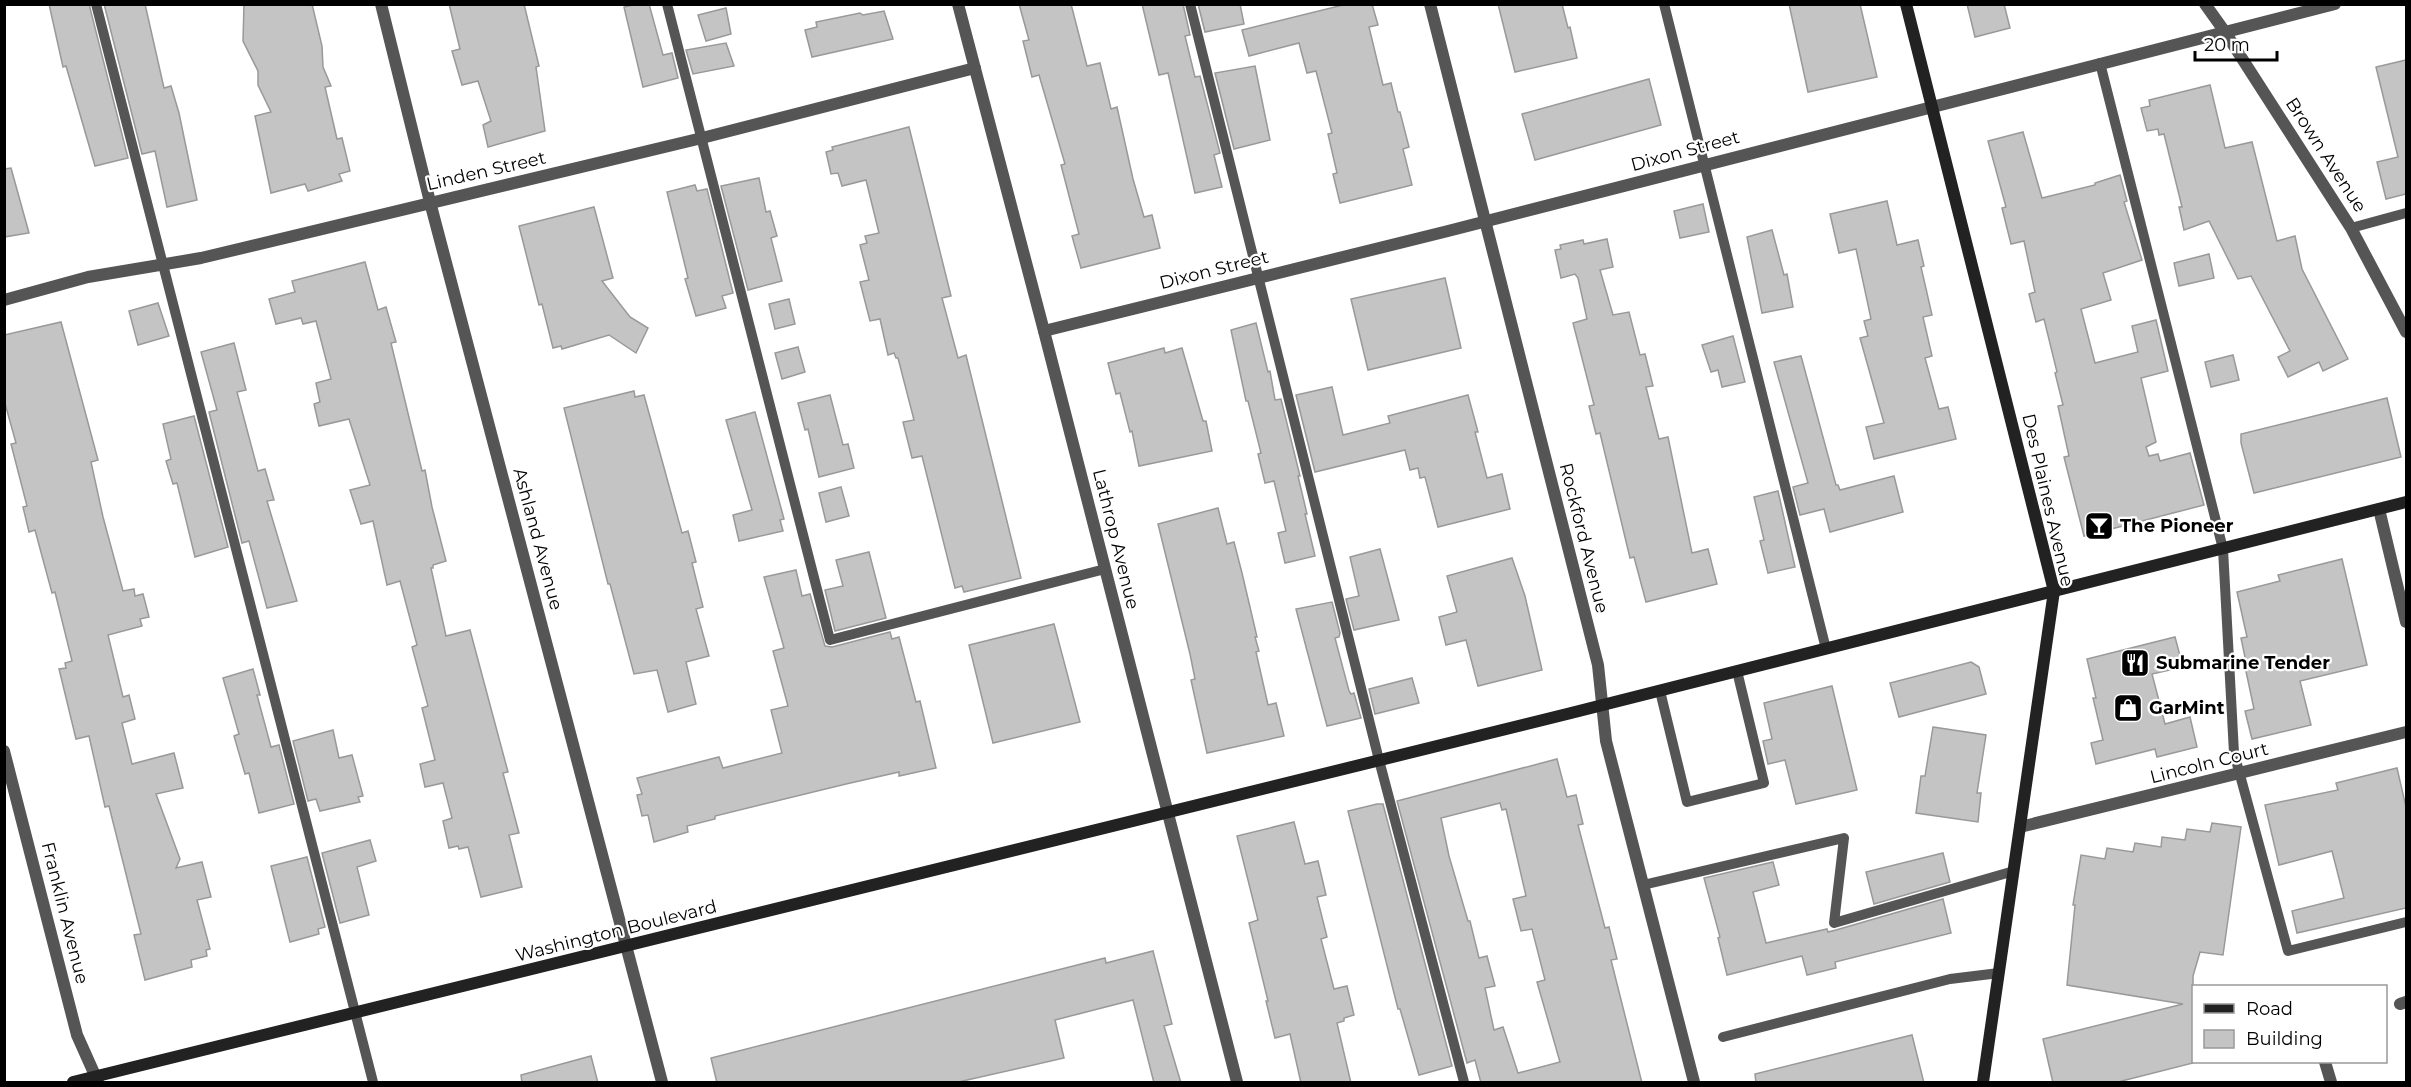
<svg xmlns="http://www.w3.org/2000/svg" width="2411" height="1087" font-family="Montserrat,sans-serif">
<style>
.building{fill:#c4c4c4;stroke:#999;stroke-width:1.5;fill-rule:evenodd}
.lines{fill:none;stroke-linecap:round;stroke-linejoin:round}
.lane{stroke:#555;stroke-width:10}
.street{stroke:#555;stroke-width:12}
.secondary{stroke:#222;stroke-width:12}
.labels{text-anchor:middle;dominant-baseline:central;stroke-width:4.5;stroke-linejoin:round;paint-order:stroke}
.street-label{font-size:18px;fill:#000;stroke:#fff}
.poi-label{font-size:18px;font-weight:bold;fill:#000;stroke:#fff;text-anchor:start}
</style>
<rect width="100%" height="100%" fill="#fff"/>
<!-- building -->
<g class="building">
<polygon points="49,4 89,4 128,158 95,166 66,66 63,67"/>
<polygon points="104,4 145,4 164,88 171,86 179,113 197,200 167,207 155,151 142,154"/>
<polygon points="244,4 312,4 322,46 323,67 331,86 325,87 337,139 342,138 350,171 339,174 342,181 308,191 305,184 271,193 255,116 271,112 258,85 258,71 243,41"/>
<polygon points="449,4 524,4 539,66 536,67 545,131 488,147 483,125 491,121 478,81 462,85 452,51 460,49"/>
<polygon points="637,4 649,4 663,55 672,53 678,78 643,87 624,7"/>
<polygon points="1019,4 1071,4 1087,66 1100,63 1111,109 1117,107 1133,179 1144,217 1152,215 1160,248 1081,268 1072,236 1079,234 1061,165 1065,164 1039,75 1032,77 1023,41 1029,40"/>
<polygon points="1142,4 1183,4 1190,35 1185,36 1195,77 1200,76 1220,153 1214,155 1222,187 1195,193 1168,73 1159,75"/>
<polygon points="1198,4 1240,4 1244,24 1205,32"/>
<polygon points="1347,4 1372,4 1378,25 1369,27 1383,85 1391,83 1398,112 1400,112 1409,147 1403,149 1412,185 1340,203 1333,174 1337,173 1328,134 1332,133 1316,71 1307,73 1299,43 1249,56 1242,30"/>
<polygon points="1498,4 1562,4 1568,28 1570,27 1577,58 1515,72"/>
<polygon points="1789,4 1860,4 1877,77 1808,92"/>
<polygon points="1967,4 2004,4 2010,28 1975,37"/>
<polygon points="726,8 731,34 706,41 698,15"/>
<polygon points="884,11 893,39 812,57 805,30 817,27 816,22 860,13 863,15"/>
<polygon points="726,43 734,66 693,74 686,50"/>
<polygon points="2406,60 2406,194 2386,199 2377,162 2398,157 2376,67"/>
<polygon points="1255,66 1270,140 1234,149 1215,73"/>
<polygon points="1649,79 1661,125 1535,160 1522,114"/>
<polygon points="2210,85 2225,148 2252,142 2277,241 2295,236 2302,269 2348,359 2323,371 2319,362 2288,377 2278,357 2290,351 2251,276 2238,279 2209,221 2184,230 2179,207 2182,207 2164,134 2159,135 2158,129 2147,131 2141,108 2150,106 2149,100"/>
<polygon points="909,127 951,296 942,298 958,358 966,355 1021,578 964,592 962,586 955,588 922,456 912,458 903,422 914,420 898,358 896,358 894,353 888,355 880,319 870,321 860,282 869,280 860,245 867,243 865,236 879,233 866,180 842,186 838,173 831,174 826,152 833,150 832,147"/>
<polygon points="2023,132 2042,198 2095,185 2095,183 2120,175 2127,201 2124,202 2142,260 2103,273 2111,300 2081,309 2095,363 2138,352 2132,326 2156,320 2168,371 2141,378 2156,442 2146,447 2149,456 2158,454 2160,461 2190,453 2204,505 2084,536 2064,457 2069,456 2058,406 2063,405 2055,373 2057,372 2044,319 2036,322 2029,294 2035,292 2024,241 2011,244 2002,208 2006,207 1988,141"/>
<polygon points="11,168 29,233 4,237 4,169"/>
<polygon points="759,178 766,212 770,211 777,236 771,238 782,281 748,290 721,186"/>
<polygon points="695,185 697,191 707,189 733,293 722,296 726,308 696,316 685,279 688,278 667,192"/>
<polygon points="1887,201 1897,245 1918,240 1924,266 1921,267 1932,315 1923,317 1932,356 1925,358 1939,409 1948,407 1956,439 1874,459 1866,427 1884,423 1860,338 1868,336 1864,321 1871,319 1867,300 1856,249 1839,253 1830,214"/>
<polygon points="1703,204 1709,232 1680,238 1674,211"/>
<polygon points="594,207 613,278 602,281 630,317 648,328 636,353 609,335 562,349 561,346 553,348 542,304 539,305 519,226"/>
<polygon points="1772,230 1784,275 1787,274 1793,307 1762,313 1747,237"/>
<polygon points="1607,239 1613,267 1600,270 1613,315 1629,312 1640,355 1645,354 1653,386 1646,387 1659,439 1668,437 1692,553 1708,549 1717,584 1646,602 1634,557 1630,558 1600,433 1596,434 1589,406 1594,405 1573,323 1587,319 1578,278 1575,274 1561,278 1555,250 1561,249 1560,245 1583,240 1584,244"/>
<polygon points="2209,254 2214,278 2179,286 2174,263"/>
<polygon points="365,262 378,310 386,307 396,342 391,343 422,471 425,470 432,507 446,561 433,565 433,568 431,568 446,636 470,630 508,772 503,773 519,833 509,835 522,887 481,897 468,847 459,849 458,846 449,848 443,821 452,818 443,783 425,787 420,764 435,760 422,708 428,706 412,647 417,645 400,581 387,585 373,521 361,524 350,490 370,485 349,419 319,426 314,404 320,402 316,383 331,379 316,321 303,324 301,318 276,324 269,299 295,292 292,281"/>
<polygon points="1445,278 1461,348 1368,370 1351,299"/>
<polygon points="789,299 795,324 775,329 769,304"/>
<polygon points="158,303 169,336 138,345 129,311"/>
<polygon points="61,322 98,460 91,462 103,517 123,591 134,589 135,596 143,594 149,617 140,619 142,626 108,635 123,697 129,695 135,719 122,723 132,764 174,753 183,788 156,794 180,859 176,868 202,862 211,897 197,900 210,949 206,950 207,956 191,960 192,967 145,980 134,935 141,934 109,806 105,807 89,736 76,739 69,710 59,669 66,668 65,663 72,661 55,592 52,593 35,530 29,532 23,507 27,506 11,444 16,443 4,400 4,335"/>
<polygon points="1256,323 1268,372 1270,371 1275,400 1281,399 1300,476 1298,476 1307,514 1305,514 1315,556 1285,563 1278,533 1286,531 1274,481 1265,483 1258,454 1261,453 1248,401 1246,401 1231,330"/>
<polygon points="1733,336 1745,382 1722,387 1718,370 1711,372 1702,345"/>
<polygon points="234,343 246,390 237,392 258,471 265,469 274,500 267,501 297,601 267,608 249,541 242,543 209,412 217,410 201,352"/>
<polygon points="798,347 805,372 782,379 775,353"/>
<polygon points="1164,348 1165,353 1182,348 1203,421 1206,421 1212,451 1139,466 1132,431 1130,432 1120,393 1116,394 1108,363"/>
<polygon points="2233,355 2239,380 2211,387 2205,362"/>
<polygon points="1801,356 1836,485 1838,485 1840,490 1894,476 1903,512 1830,532 1824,509 1800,515 1793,487 1808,483 1774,362"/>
<polygon points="1332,387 1343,435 1390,423 1388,416 1468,395 1478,432 1475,432 1487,478 1502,474 1510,509 1438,527 1425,477 1420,478 1418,468 1410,470 1405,450 1315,472 1296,395"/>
<polygon points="634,391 635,397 644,395 682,533 688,531 696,562 692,563 703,607 696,609 709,656 686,662 696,704 668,712 657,670 634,674 610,584 608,584 564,408"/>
<polygon points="830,395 843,445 848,444 854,468 819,477 808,429 805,430 798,403"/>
<polygon points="2387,398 2401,457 2254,493 2241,443 2241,434"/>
<polygon points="755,412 784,519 780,520 783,531 739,541 733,515 752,510 726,420"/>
<polygon points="194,416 228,547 195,557 177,483 173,484 166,461 171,459 163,424"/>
<polygon points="841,487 849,516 826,522 819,493"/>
<polygon points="1778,491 1795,567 1768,573 1760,541 1764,540 1754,497"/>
<polygon points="1218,508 1227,544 1234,542 1242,573 1257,637 1255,637 1259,651 1256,652 1268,705 1276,703 1284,736 1207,753 1191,680 1195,679 1190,654 1158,524"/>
<polygon points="1380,549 1399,620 1354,630 1346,599 1359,596 1350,557"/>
<polygon points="869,552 886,618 835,631 825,590 843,586 836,560"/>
<polygon points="1512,558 1525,596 1542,670 1478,686 1466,640 1446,645 1439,617 1457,612 1447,576"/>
<polygon points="2342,559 2367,665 2300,681 2311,725 2252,739 2245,711 2254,709 2244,662 2246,662 2241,638 2247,637 2237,592 2280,581 2278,575"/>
<polygon points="796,570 802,596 810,594 825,646 832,647 890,632 892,639 899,637 916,702 920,701 936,768 899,776 899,772 846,784 715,816 715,819 687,826 688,832 654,842 648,815 642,816 637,795 642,794 637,778 719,757 723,768 782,753 771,710 788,706 773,651 784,648 764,577"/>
<polygon points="1332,602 1340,633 1339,637 1335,638 1349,691 1351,694 1354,693 1361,718 1327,726 1296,609"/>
<polygon points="1054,624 1080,722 993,743 969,645"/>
<polygon points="2175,637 2183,667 2152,674 2165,724 2190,717 2197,747 2157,757 2155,749 2096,764 2091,743 2103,740 2093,698 2096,698 2087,659"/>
<polygon points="1971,662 1979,667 1986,694 1899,717 1890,683"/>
<polygon points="253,669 260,695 257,695 271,747 279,745 294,804 259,813 249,773 245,774 234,736 239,734 223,678"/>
<polygon points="1412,678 1419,703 1375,714 1369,689"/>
<polygon points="1832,686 1857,790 1796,804 1785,760 1768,764 1763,741 1772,739 1764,703"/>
<polygon points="1933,727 1986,735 1977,793 1981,793 1978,822 1916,813 1921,776 1925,776"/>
<polygon points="333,730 339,758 352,755 363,796 358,797 360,802 320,811 316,799 308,801 293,741"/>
<path d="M1557,759L1567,797L1576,795L1583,824L1578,825L1605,928L1609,927L1617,959L1611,960L1642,1083H1481L1475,1060L1467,1063L1397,801ZM1500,803L1502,810L1506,809L1526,896L1513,899L1521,931L1532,929L1545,980L1537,982L1560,1062L1518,1073L1503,1027L1494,1030L1485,988L1495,986L1487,956L1479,958L1470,921H1468L1449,856L1441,818Z"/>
<polygon points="2397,768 2406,807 2406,908 2297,933 2292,911 2344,898 2332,851 2279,865 2265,805 2338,790 2336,783"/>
<polygon points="1377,804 1383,804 1452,1066 1419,1075 1400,1009 1398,1009 1348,811"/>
<polygon points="1294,822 1305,864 1318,861 1326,895 1317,897 1327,937 1321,939 1334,989 1347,986 1354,1015 1344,1018 1344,1021 1337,1023 1351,1083 1301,1083 1290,1034 1275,1038 1266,1001 1268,1001 1249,923 1258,920 1237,836"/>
<polygon points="2212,823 2241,827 2223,955 2200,952 2193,976 2193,1063 2114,1083 2053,1083 2043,1039 2183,1004 2067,985 2075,905 2073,905 2081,855 2105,859 2107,848 2133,852 2135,843 2161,847 2162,837 2185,840 2187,829 2210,832"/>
<polygon points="370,840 376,861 357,867 369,915 340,923 322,853"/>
<polygon points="1943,853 1950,882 1874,904 1866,872"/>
<polygon points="307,857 325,927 318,929 319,934 290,942 271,866"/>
<polygon points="1773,862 1779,885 1753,892 1766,943 1827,929 1828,932 1836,930 1943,899 1951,933 1835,962 1836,968 1807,975 1802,956 1727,975 1718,938 1720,937 1704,878"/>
<polygon points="1153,951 1172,1024 1164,1026 1181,1083 1154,1083 1133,1000 1055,1020 1064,1058 954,1083 717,1083 711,1058 1105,958 1106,963"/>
<polygon points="1912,1035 1924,1083 1756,1083 1755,1074"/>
<polygon points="591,1056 598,1083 522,1083 521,1075"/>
</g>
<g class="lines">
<!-- lane -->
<g class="lane">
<polyline points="96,4 373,1082"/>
<polyline points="667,4 830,640 1105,569"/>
<polyline points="1190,4 1379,760 1464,1082"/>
<polyline points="1664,4 1826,649"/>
<polyline points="2100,63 2223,549 2234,753 2288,951 2406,922"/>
<polyline points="2351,228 2406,213"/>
<polyline points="1660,691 1687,802 1764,783 1737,671"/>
<polyline points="1643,885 1844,838 1834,923 2014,871"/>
<polyline points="1723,1037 1950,979 1999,973"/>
</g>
<!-- street -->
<g class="street">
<polyline points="381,4 430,202 662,1082"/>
<polyline points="958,4 1044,331 1237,1082"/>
<polyline points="1430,4 1598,665 1606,741 1694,1082"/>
<polyline points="2205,4 2225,32 2351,228 2406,332"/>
<polyline points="4,300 88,277 201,258 702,138 975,68"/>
<polyline points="1044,331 1448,231 2335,4"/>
<polyline points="2379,509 2406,622"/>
<polyline points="4,751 77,1035 98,1082"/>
<polyline points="2020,827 2406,732"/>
<polyline points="2400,1004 2406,1002"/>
<polyline points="2325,1062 2331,1082"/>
</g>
<!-- secondary -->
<g class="secondary">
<polyline points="1906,4 2054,591 1983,1082"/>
<polyline points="73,1082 1571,713 2406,502"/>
</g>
</g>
<!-- icons -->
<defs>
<g id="bar-square" transform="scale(1.5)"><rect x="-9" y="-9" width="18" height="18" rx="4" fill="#000" stroke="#fff"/><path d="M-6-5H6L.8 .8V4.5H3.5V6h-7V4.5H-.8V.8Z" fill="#fff"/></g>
<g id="restaurant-square" transform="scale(1.5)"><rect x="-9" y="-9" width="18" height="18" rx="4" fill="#000" stroke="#fff"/><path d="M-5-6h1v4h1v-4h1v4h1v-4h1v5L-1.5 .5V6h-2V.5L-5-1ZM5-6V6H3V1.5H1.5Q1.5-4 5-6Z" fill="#fff"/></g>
<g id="shop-square" transform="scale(1.5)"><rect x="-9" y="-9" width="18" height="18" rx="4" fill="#000" stroke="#fff"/><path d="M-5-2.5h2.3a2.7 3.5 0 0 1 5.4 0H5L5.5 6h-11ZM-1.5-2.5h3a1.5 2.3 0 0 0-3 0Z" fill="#fff"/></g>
</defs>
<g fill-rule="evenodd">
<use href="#bar-square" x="2099" y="526"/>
<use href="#restaurant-square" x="2135" y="663"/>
<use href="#shop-square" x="2128" y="708"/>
</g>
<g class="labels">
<!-- street labels -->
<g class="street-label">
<text transform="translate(1685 151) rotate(-15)">Dixon Street</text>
<text transform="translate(2326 155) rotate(57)">Brown Avenue</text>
<text transform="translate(486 171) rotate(-13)">Linden Street</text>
<text transform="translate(1214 270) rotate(-14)">Dixon Street</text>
<text transform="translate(2048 500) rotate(77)">Des Plaines Avenue</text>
<text transform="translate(1584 538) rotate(76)">Rockford Avenue</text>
<text transform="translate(538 539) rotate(75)">Ashland Avenue</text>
<text transform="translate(1116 539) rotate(76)">Lathrop Avenue</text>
<text transform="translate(2209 763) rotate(-14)">Lincoln Court</text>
<text transform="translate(65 913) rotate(76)">Franklin Avenue</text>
<text transform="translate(616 931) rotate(-14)">Washington Boulevard</text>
</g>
<!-- poi labels -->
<g class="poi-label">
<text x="2120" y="526">The Pioneer</text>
<text x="2156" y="663">Submarine Tender</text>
<text x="2149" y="708">GarMint</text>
</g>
</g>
<!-- border -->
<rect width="2411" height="1087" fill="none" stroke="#000000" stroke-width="12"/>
<!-- legend -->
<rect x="2192" y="985" width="195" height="78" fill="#ffffff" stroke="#999999" stroke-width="1.5"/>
<rect x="2204" y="1004" width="30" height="9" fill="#222222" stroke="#999999" stroke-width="1.5"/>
<text x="2246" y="1015" font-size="18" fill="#000000">Road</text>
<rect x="2204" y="1030" width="30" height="18" fill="#c4c4c4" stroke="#999999" stroke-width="1.5"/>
<text x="2246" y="1045" font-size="18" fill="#000000">Building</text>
<!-- scale -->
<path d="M2195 51v9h82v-9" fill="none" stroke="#000000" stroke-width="3"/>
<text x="2204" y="51" font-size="18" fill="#000000" stroke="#ffffff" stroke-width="4.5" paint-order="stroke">20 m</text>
</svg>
